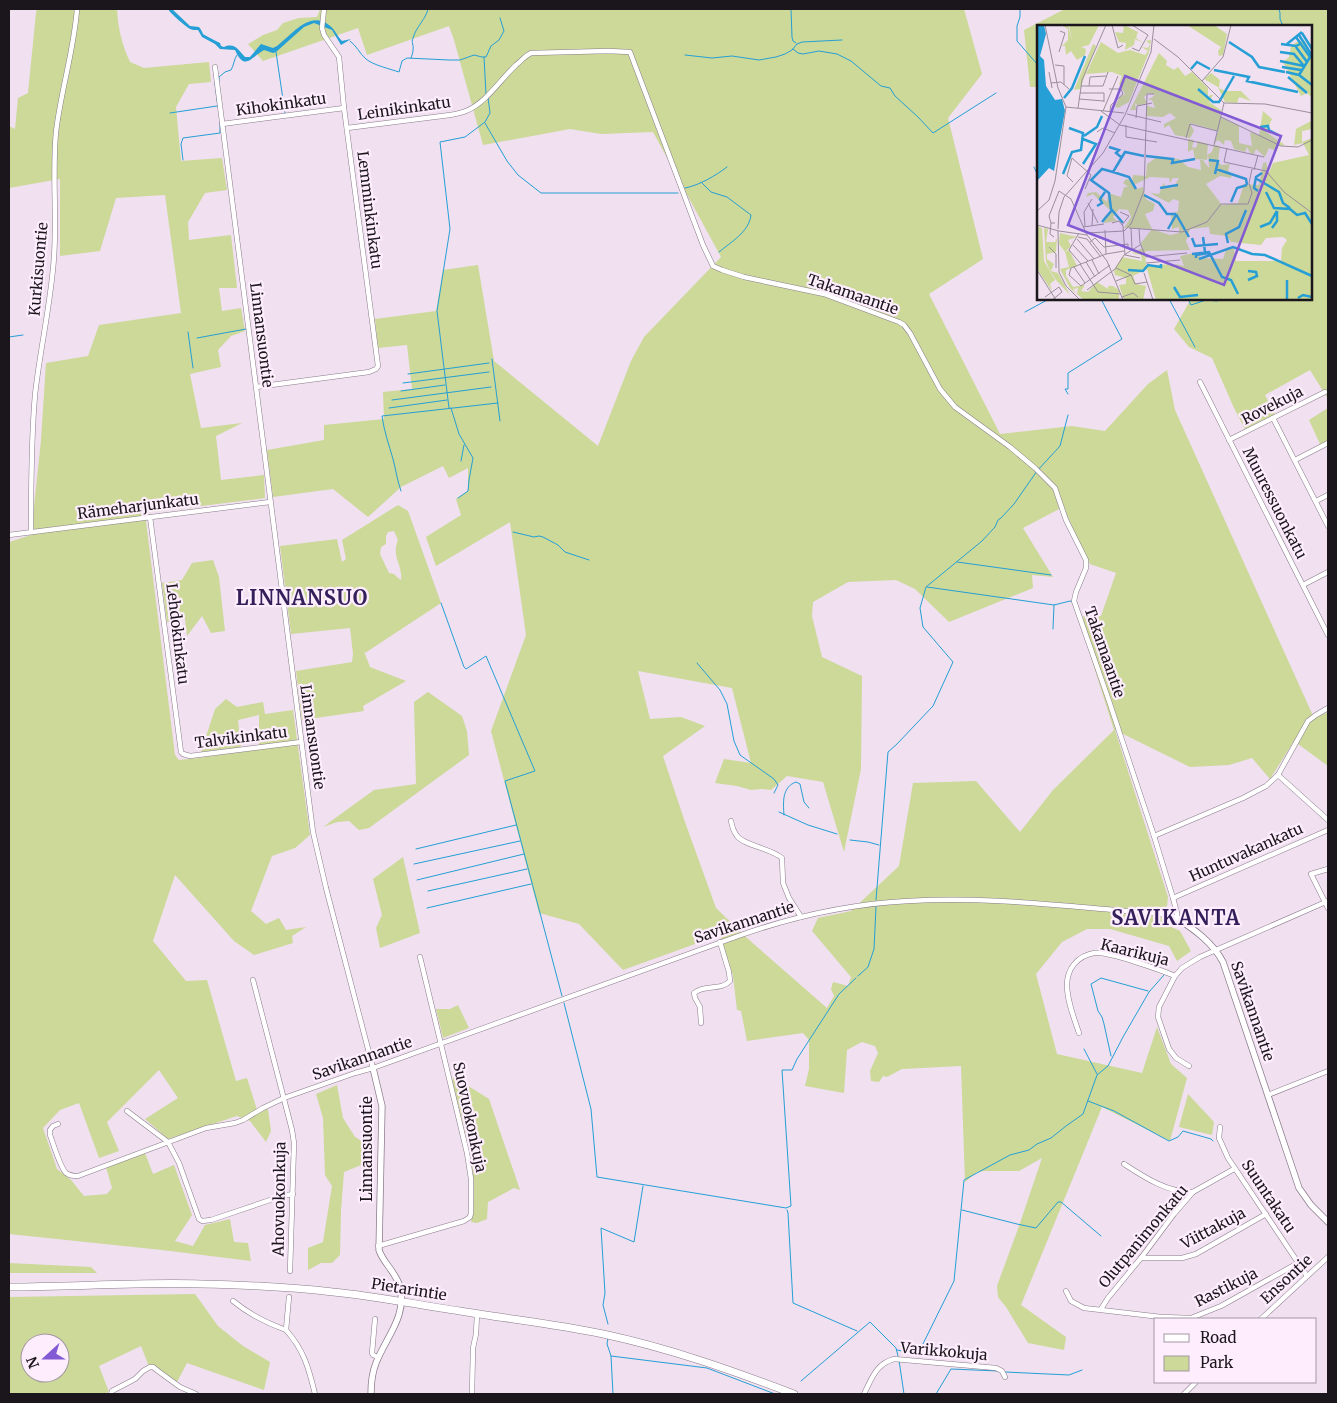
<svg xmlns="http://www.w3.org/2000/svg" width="1337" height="1403" font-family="Merriweather,serif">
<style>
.green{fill:#ccd998;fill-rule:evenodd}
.water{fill:#259fd5}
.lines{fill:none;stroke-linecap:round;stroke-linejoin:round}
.stream{stroke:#259fd5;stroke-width:1}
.minor-casing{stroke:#8a7b8a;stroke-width:5.5}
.tertiary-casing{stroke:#8a7b8a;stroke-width:7}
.primary-casing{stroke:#8a7b8a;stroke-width:8}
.minor{stroke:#fff;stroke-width:4.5}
.tertiary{stroke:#fff;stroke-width:5.5}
.primary{stroke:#fff;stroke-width:7}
.labels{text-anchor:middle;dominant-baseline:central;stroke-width:4.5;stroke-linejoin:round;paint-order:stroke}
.street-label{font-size:15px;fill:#1b161b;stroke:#fdedfd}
.district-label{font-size:20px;font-weight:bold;letter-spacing:1px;fill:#331f59;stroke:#fdedfd}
.inset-river{fill:none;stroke:#259fd5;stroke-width:2.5}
.inset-road{fill:none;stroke:#9b8f9b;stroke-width:1}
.view{fill:#815ad4;fill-opacity:0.15;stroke:#815ad4;stroke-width:2.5}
.inset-edge{fill:none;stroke:#1b161b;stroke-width:2.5}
</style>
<rect width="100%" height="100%" fill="#f0e0f0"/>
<!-- green -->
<g class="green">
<path d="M37,9H117C118,28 122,45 130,62L144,68L209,62L211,82L189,84L176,107L181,161L222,158L227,190L205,193L188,222L189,240L231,235L237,288H219L222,311L241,308L245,331L231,336L218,350L221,367L190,374L201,428L242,423L216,436L221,480L264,475L265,498L145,513L175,755L179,760L199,758L259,749V715L238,720L241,747L201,752L215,709L226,699L237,707L263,702L265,714L293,710L310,835L295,848L272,856L251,911L266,924L279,918L286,930L306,927L292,936L293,943L254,955L234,941L175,875L153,941L186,981L207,980L236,1081L247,1078L258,1113L268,1109L271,1131L266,1142L250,1121L237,1116L168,1139L145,1119L178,1098L159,1070L107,1122L119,1151L99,1158L79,1103L60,1110L43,1128L57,1169L71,1180L84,1196L107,1194L112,1188L106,1167L145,1153L153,1174L174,1165L192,1215L175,1241L193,1246L205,1225L230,1219L234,1242L248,1243L251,1261L162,1250L9,1234V542L31,535L41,440L46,363L88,356L99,325L181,313L165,195L116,198L100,251L60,256V179L9,188V126L15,129L18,98L28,93L36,13Z"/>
<path d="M320,9H964L982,74L948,118L983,259L929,294L1000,434L1072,426L1105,431L1148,384L1167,370L1175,410L1314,718L1328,712V766L1294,741L1270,779L1252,758L1229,765L1190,767L1115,730L1168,897L1165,924L1180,931L1191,951L1177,961L1169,946L1110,929H1087L1062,942L1036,974L1057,1054L1142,1073L1157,1027L1171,1064L1187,1078L1170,1141L1102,1107L1021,1305L1066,1337L1064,1350L1028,1343L1006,1307L998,1297L997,1286L1019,1226L1042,1158L1019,1171H984L977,1172L965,1182L961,1066L902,1069L887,1077L883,1076L879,1082L871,1081L870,1071L878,1053L875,1046L862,1042L847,1050L844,1093L805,1086L809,1069V1040L803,1033L747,1041L741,1011L737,1010L733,976L720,935L623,970L579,924L539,913L491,731L526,635L510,522L436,566L426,537L461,515L456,499L468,491V468L449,478L443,466L401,487L368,517L333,489L273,497L267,450L324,440V425L384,419L383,392L412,389L407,345L378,348L375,319L436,311L443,270L478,265L494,361L598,446L631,361L644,337L721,257L653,132L601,134L570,129L483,145L454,40L449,26L367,55L358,28L263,61L248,44L263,35L277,30L283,23L299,18L317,17ZM1063,507L1090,564L1116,573L1101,616H1083L1086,642L1114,730L1053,790L1020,832L976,781L913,783L899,866L851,911L818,918L812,931L851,977L848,986L833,982L831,989L834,996L827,1008L747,938L716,908L685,822L663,756L705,726L681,717L650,719L638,671L732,688L751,763L724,759L715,783L737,786L751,790L762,789L771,790L787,776L823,782L844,852L861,769L862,676L822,657L812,616L813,602L848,582L896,580L915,589L949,622L1033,588L1032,575L1053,577L1023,528Z"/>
<polygon points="1065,9 1328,9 1328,399 1310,370 1265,395 1275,414 1245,429 1234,408 1212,358 1189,347 1174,329 1191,299 1311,299 1311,26 1038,26 1038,87 1030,87 1024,30"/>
<polygon points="1328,408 1328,440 1320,444 1309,420"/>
<path d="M398,505L408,511L441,603L365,653L363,649L370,667L406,681L363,706L364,711L302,720L296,671L352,662L353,654L350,628L291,634L280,546L337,539L342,562L346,559L342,540ZM394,531L398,540C391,557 403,565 401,580L398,578L394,574L389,573L380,554L381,547L386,544V536L388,532Z"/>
<polygon points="213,560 219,577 225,631 211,633 202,616 187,636 185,619 167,622 162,583 182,580 192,563"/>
<polygon points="428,692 462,716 467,731 469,755 369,828 359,830 349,821 337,822 323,827 374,790 416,784 414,702"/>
<polygon points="403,857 420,933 380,948 376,928 382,915 373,879"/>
<polygon points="458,1005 469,1028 443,1038 436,1009 450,1009"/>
<path d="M454,1077L489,1099L520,1190L514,1188L488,1202L487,1219L477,1223L471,1222C481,1174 463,1126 452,1080Z"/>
<polygon points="337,1085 343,1118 355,1137 370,1146 371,1161 344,1172 341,1211 340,1255 332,1263 321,1263 308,1270 308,1248 323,1242 332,1186 325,1175 323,1118 316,1094"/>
<polygon points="1188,1094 1214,1122 1212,1135 1179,1127"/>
<polygon points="9,1263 91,1267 97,1273 9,1273"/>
<path d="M195,1294L218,1326L243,1346L270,1362L264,1390L187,1363L177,1382L148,1364L141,1346L99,1366L109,1392L102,1394H9V1297ZM30,1343H60V1373H30Z"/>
</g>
<!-- water -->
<path class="water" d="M168,9H172L190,26L199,27C201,29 202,32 203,34C204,35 218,42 220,43L221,46L224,47C235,42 239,51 245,57H250L261,44L273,48L277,46C292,35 309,10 329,25C335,29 337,36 342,41L351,39L341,45L332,30L314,23L304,27L276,52L273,53L264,50C251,57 245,72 235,50L220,49L215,44L202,37L198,30C195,30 192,30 190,29C184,25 171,14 168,9Z"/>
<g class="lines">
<!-- stream -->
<g class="stream">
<polyline points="791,9 792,37 793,41 796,43"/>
<polyline points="1020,9 1020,17 1017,26 1017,41 1038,65"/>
<polyline points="1279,9 1280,13 1280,19 1283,26"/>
<path d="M350,41C357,46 359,53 366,59C373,65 390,69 399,72L402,61L407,58L449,60H460L474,55L482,57H486L491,46L499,40L504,31L500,18"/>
<polyline points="793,49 798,53 803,54 819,51 837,54 851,61 881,86 890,88 895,96 918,117 933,133 996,93"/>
<polyline points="276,52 285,113"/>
<polyline points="685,55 712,58 732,56 759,60 776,57 785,54 792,50 797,44 802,42 842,40"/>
<polyline points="484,57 486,94"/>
<path d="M411,58C412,55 413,53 413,50C414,45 411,43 413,38C416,27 426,19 428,9"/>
<path d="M219,81V77L225,72L231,70C234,65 234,59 237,55"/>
<polyline points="215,83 218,107"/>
<polyline points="170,113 217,106"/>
<polyline points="485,123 507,161 518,175 541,193 678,193"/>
<polyline points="183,160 181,144 183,138 220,133 220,124"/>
<polyline points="1034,167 1038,176"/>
<path d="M701,182L711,192L727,197L751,215C749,232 731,242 719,252"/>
<path d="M685,188C700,185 715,176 727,167"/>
<polyline points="1169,299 1195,347"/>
<polyline points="1188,299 1191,305 1206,300 1217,301"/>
<polyline points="1025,312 1049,299"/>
<polyline points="188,332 193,368"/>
<polyline points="9,337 23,335"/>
<polyline points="197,338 246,329"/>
<polyline points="492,359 500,421"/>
<polyline points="408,374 489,363"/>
<polyline points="403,383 489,372"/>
<polyline points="401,391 445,385"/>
<polyline points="1068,394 1065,389 1068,389 1068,373 1122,339 1101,299"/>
<polyline points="392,400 491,387"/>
<polyline points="389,408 447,400"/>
<polyline points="449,408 437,311 450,229 440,142 465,137 485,122 490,113 488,97"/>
<polyline points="451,408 459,434 473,458 469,480 468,491 458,498"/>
<polyline points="461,461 464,445"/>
<path d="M401,491C397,480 396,470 393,459C389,445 384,431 382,416L498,403"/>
<polyline points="513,532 534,537 539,536 543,537 558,545 565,552 589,560"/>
<polyline points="957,562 1051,575"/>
<polyline points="927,587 1054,605 1070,601 1073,602"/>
<polyline points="441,603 464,667 466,669 486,656 535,771 505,781 562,996"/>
<polyline points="1053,629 1054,605"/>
<polyline points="697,663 720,690 727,704 734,741 740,755 774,779 778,785 774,793"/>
<polyline points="779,812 808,825 837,834"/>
<path d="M784,815C783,802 782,787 796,782L800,784L804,802L809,808"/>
<polyline points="850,840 868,842 879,845"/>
<polyline points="416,849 516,825"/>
<polyline points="414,864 520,841"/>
<polyline points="417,880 524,854"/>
<polyline points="428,891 527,869"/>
<polyline points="876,900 888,752 897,744 933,706 953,662 923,627 920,608 926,587 982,541 995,527 998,520 1001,518 1014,504 1037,471 1060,446 1068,415"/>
<polyline points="427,908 531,884"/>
<polyline points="858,976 868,967 874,949 876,907"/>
<polyline points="564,1003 591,1109 597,1177 786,1208 791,1206 782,1070 792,1070 797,1059 839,994 856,978"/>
<polyline points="1084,1049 1097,1074"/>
<polyline points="1111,1056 1104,1024 1102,1017 1098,1011 1091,984 1101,978 1148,991"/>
<polyline points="1088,1101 1114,1111 1169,1141 1178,1137 1183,1131 1211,1139 1213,1141"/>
<polyline points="787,1210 788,1213 793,1303 857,1331"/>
<polyline points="962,1210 1017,1224 1036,1228 1058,1202 1061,1202 1101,1236"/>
<polyline points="608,1324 603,1305 605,1293 601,1228 634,1242 643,1186"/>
<polyline points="608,1338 607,1344 611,1356 613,1394"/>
<polyline points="897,1350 918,1354 954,1281 964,1180 1010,1155 1029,1150 1037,1144 1051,1138 1066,1126 1083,1114 1097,1075 1108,1066 1123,1037 1149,992 1164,975"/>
<polyline points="611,1356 707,1368 775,1394"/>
<polyline points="899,1360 904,1394"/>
<polyline points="1005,1372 1069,1375 1082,1370"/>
<polyline points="801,1381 870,1322 896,1348 898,1356"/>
<polyline points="936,1394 951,1369 998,1371"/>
</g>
<!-- minor casing -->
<g class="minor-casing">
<g id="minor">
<polyline points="215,67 313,832 326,888 373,1068"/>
<polyline points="222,124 344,108"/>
<polyline points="1200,382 1328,635"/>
<polyline points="256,387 369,372 376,369 378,366 344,108 339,57 324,35 322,28 324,9"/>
<polyline points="1273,418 1328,526"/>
<polyline points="1229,440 1325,392"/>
<polyline points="1295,460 1328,443"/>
<polyline points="1316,501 1328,495"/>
<polyline points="150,517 181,752 183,754 190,756 301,742"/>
<path d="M31,532C31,486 31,441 35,395C40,349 51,303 54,257C57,215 52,173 56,132C61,90 74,50 77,9"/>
<polyline points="9,535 270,502"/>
<polyline points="1303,585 1328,572"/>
<polyline points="1278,775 1328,820"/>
<path d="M731,821C732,826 734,832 737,836C745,846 770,848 782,858L783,883L789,898L801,917"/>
<polyline points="1154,836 1243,798 1266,786 1278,775 1308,721 1316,715 1328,708"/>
<polyline points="1328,869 1311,874 1328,908"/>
<polyline points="1173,898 1328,830"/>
<polyline points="253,980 292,1130 294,1143 290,1271"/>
<path d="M701,1023L700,1007L695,998L694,993C704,984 721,991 730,981L729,972L720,942"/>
<path d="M1079,1033C1074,1018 1067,1001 1067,985C1067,969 1077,956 1094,953C1107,951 1161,970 1175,976"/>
<polyline points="1189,1066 1176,1058 1169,1049 1158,1017 1159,1007 1175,976 1182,968 1200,957 1328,901"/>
<polyline points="1268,1095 1328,1071"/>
<polyline points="127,1111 168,1142 179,1163 199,1219 202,1221 211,1220 282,1196 293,1194"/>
<path d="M58,1124L53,1126L50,1130V1135C53,1143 60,1167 66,1173C70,1176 73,1176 78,1176L206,1128L235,1123L243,1120L263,1108L284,1098L355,1073L373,1068L741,935C795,916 851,904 908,901C985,896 1063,906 1140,912L1161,914L1177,918V913L1173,898L1154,836L1108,698L1074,601L1076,592L1086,568V560L1066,520L1055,488L1035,468L1010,447L955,407L940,389L910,333L904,325L899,322L824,294L744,277L722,270L713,266L703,245L630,52L608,51L531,53C525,56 521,61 516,65C500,80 486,103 466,111C461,113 456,114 450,115L347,128"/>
<polyline points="1220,1127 1219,1138 1228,1158 1307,1276"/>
<path d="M1124,1164C1144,1177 1168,1193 1193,1192"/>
<polyline points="378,1246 464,1221 470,1217 471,1213 471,1179 467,1153 420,957"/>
<polyline points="1141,1258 1182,1258 1196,1254 1266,1214"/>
<polyline points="1066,1291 1071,1301 1084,1308 1161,1317 1191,1318 1221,1306 1298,1263"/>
<path d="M289,1297L286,1330C304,1350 309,1369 315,1394"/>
<path d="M233,1301C249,1314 266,1323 286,1330"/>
<polyline points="1101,1309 1108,1298 1141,1258 1174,1214 1193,1192 1234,1169"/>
<polyline points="375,1319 372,1353 373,1355 378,1357"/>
<polyline points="1261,1319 1328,1257"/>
<polyline points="111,1394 112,1391 135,1379 143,1371 150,1367 153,1367 158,1371 180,1387 196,1394"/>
<polyline points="472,1394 473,1348 476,1334 477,1314"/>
<path d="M864,1394C872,1378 876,1364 894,1359L996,1368L1002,1371L1005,1377"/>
<polyline points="1184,1394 1196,1382"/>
</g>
</g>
<!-- tertiary casing -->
<g class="tertiary-casing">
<g id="tertiary">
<path d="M1177,918C1195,930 1213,943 1223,962L1299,1188L1311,1205L1328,1222"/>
<path d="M371,1394C371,1384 372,1373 376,1363C386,1337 407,1317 400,1287C396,1272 383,1263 379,1250L382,1106L373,1068"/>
</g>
</g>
<!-- primary casing -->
<g class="primary-casing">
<path id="primary" d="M9,1287C73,1287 137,1282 201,1284C245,1285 290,1287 333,1292C376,1296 418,1305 460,1311C508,1319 556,1324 603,1334C669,1348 731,1370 794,1394"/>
</g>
<!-- minor -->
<use href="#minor" class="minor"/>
<!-- tertiary -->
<use href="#tertiary" class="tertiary"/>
<!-- primary -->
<use href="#primary" class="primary"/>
</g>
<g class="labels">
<!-- street labels -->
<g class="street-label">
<text transform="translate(281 104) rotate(-8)">Kihokinkatu</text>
<text transform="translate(404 108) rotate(-8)">Leinikinkatu</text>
<text transform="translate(370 210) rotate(83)">Lemminkinkatu</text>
<text transform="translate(38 269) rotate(-85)">Kurkisuontie</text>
<text transform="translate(853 294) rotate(19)">Takamaantie</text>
<text transform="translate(262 335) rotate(83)">Linnansuontie</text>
<text transform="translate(1272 405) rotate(-27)">Rovekuja</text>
<text transform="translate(1275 503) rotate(63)">Muuressuonkatu</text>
<text transform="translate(138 506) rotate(-7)">Rämeharjunkatu</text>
<text transform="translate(178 634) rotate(83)">Lehdokinkatu</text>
<text transform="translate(1105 652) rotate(71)">Takamaantie</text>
<text transform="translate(241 737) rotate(-7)">Talvikinkatu</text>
<text transform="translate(313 737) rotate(82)">Linnansuontie</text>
<text transform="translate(1246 852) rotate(-24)">Huntuvakankatu</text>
<text transform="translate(744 922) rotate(-18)">Savikannantie</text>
<text transform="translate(1135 952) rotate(14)">Kaarikuja</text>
<text transform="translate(1253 1011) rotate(71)">Savikannantie</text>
<text transform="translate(362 1058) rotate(-19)">Savikannantie</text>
<text transform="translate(470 1117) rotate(78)">Suovuokonkuja</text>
<text transform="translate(366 1149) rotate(-90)">Linnansuontie</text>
<text transform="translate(1269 1196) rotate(56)">Suuntakatu</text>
<text transform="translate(279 1199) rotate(-89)">Ahovuokonkuja</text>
<text transform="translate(1213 1228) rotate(-28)">Viittakuja</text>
<text transform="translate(1143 1236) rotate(-50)">Olutpanimonkatu</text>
<text transform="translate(1286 1279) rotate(-43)">Ensontie</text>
<text transform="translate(1226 1287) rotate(-27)">Rastikuja</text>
<text transform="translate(409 1289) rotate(9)">Pietarintie</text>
<text transform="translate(944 1351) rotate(5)">Varikkokuja</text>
</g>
<!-- district labels -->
<g class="district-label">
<text x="302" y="597">LINNANSUO</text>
<text x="1176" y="917">SAVIKANTA</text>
</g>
</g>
<!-- overview -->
<g transform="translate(1037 25)">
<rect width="275" height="275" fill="#f0e0f0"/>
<path d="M24,0H31L35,16L32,0H62L52,20L44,22L49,24L48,30L40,35L34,26L29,30L28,21H25L31,15V4ZM87,0L101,7L99,13L106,18L98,14L97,20L88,25L89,18L82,17L78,7L86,8ZM150,0H177L190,9L186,30L182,31L181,26L184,22ZM114,15L112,27L92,77L81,83L78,81L83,72L88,69L82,59L85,51L75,47L49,49L64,17L81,28L93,25L108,30L111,26L105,22L111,23L113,19L109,16ZM268,16L275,30V73L270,68L264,71L246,37L252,32L254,22L259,17ZM56,19L59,21L43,64L37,65ZM122,28L130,36L129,40L137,45L141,42L148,51L155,47L171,63V73L173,70H176L172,77L184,85L183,92L202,101V118L215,121L213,107L222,110L226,86L235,94L229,107L248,120L241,121L240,126L232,123L228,132L219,124L217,129L213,128L210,122L208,127L197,124L194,116L188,115L187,120L181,115L177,119L181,106L153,98L157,106L153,113L138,110L132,100L127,103V99L139,93L133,88L126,92L109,91L110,81L118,83L115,75H111L118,70L112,68L107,72L110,78L101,81L98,78L99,85H93ZM174,48L183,55L182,63L188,66H204L214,76L202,72L200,78L188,77L181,62L167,54ZM274,96L275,104L265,106V117L275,113V275H119L110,244L96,251L99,259L109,261L106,275H87L82,260L89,259V253L78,250L77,246L85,232L105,236L104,230L95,228L106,223L103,219L115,204L87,203L94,192L91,185L82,184L76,192L80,196L67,198V192L74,186L56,169L49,172L51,168L59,167L70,177L71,168L84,172L87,162H91L86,158L89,154L95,156L96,150L109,151L110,139L120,132L142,134L151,142L164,145L163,135H166L172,143L171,130L170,135L158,134L156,124L151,127V114L157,115L155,122L159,123L161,116L171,119L170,130L175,127L177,120L183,121L181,136L184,140L193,139L191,146L195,149L194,153L183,151L169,159L185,180L201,178L207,159L222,160L226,138L229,137L232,148L236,138L272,130L266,118L257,120L259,104ZM113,152L132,153L133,158L136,153H142L136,163L128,162L127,157L122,169L113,168L132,178L136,174L142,176L141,186L134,190L135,204L142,202V208L133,210L115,204L108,189L116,186L118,179L109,174L106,162L99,164L97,160ZM172,202L173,209L190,211L194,217L224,220L229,213L246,212L250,215L245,223L244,236H199L197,224L190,222L186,234L165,233L157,228L143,231L147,241L138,239L139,244L134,239L109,241L108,226L153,225L149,216L153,204ZM0,201L5,203L7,236L18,255L13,259L15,266L0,244ZM7,203L11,204L9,217H18L20,213L19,227L10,229V234L17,239L14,246L21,248L33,270L19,255L12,244L9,236ZM23,208L40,212L31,215L34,221L28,227L22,219ZM32,225L40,241L29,245V251L36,262L48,260L44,266L51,267L60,257L71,264V261H76L82,265V275H47L40,269L41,263L36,264L39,269L33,263L23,244L32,242L28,227Z" fill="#ccd998" fill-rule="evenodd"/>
<path d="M0,0H7L9,9L3,31L7,35L9,61L18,75L25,74L28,86L17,146L12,143L0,156Z" fill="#259fd5"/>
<path class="inset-river" d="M265,8L275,24M262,10L274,29M259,12L273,32M192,17L215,32L222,42L248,47M244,19L259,21L263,19M250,19L265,7M259,22L270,37M243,27L257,29L267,41M243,36L267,41M245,42L264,45M154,44L160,37L173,44M177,45L212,52L210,56L261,67M249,47L262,50L275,60M262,50L275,29M251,52L270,68M161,64L176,77H182L197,51M27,73L35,63L48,31M223,102L231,101L232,105L241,110M47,111L60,102L65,91M46,114L59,119L46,139M72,122L82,125L79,128L84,132M109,131L136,134L135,138L158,134M172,135L181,136L178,149M179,144L209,154L210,160M76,147L65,144L54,155L72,168L74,184L86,198M26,149L35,127L44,125L46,108L32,103M220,154L242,167L246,178L253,183M123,163L141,160M99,164L92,152L76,147L88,127L107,131M221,166L217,163L219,152L225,148M229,167L237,183L253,184L260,190L268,188L275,199M107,170L122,178L130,189H139M194,177L200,163L210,160M60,181L65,178L63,174L68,167M139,189L152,212M65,197L75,185M223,202L233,198L240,186M235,203L240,196V186M131,204L139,190M166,212L168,227M155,213L158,221L181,219M191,218L189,209L202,202L209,185M155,229L172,227L185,252L194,255L201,269M159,233V230L172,228M162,234L196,222L215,229L228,230L275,251M91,245L106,246L111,240L124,242V239M211,255L220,251L219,247L211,246M250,255V275M137,262L143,272L161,270M261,273L266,270L275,272"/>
<path class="inset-road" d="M75,0L81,23L86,20M95,0L111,10L102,26L95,23M117,14L141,32L187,78L177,120M22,27L28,8L23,6M18,40L27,41V60M12,47L15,63M165,56L186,32L194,0M14,58L24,57L32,64M44,61H66L71,47M52,61L53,52L69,51M72,64H84L86,69L74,80L73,86M43,68H67V77M42,74L67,76M187,78L228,79L275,88M29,82L87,88M41,83L45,55L69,0M64,86L83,100L227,132M66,86L81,51M90,89L124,97M184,92L244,121L261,122L275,115M99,93L100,81L115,78M89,100V112L120,117M60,107L66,103L78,108M149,113L153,99L180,106M190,123L187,137L229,146L247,167L275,188M217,145L221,130M36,157L30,151L35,133L54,150L48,164M51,178L61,198M0,186L12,175L18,156L29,82L21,63L8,0M83,187L92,191L85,200M14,198L12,191L22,166L34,174L50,210M75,198L82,196L86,201L88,230L103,233M0,200L22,206M55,200L56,184M48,201L47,187L55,174M46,202L67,199M92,203L145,207L170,197L184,179H211L215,168L212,158L215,144M94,203L95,224M21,204L22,187L27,172L66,128L88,90L114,27L117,0M102,204L103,218L109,232L150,228M68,205L69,229M21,206L22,247L29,261L43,275M22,206L50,210M42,208L32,225L44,239M50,208L87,206L94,199L107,166L110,69H117M50,210L70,236L86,275M17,212L13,209L14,198H18M41,212L50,214L63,231M40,214L57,234M53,217L58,213L67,222L91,219V223M36,220L51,236M12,222L19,229V243M55,235L62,249M49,237L58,252M109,238L143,235M43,239L61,267L84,269M73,240L44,261L32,250L34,243L69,229L87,226M37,242L48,258M79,243L94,250L98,259L110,257M0,245L19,275M107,248L116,275M79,256L94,250M50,265L78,244L87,230L103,220M8,272L22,262L25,267L15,275M85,272L96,268L101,272"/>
<path class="view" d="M88,51L244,111L187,260L31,200Z"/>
<rect width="275" height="275" class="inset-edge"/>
</g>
<!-- border -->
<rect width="1337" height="1403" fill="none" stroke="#1b161b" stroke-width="20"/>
<!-- legend -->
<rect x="1154" y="1318" width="162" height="65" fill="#fdedfd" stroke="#a397a3"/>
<rect x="1164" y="1334" width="25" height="8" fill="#ffffff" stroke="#a397a3"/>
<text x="1200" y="1343" font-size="15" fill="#1b161b">Road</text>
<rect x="1164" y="1356" width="25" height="15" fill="#ccd998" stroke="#a397a3"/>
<text x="1200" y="1368" font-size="15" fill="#1b161b">Park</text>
<!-- north arrow -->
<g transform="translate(45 1358) rotate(249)"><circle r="24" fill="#fdedfd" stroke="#a397a3"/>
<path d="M0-4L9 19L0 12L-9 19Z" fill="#815ad4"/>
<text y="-8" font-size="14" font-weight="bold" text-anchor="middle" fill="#1b161b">N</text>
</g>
</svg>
